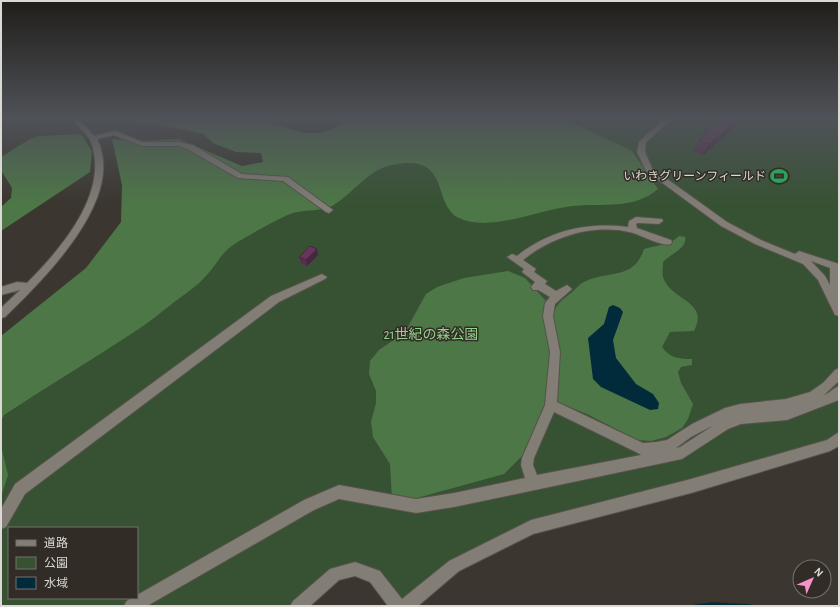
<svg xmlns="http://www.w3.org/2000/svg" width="840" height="607" font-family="'Alegreya Sans','Noto Sans JP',sans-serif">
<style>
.green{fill:#375233;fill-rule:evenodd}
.forest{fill:#4d7747}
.water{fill:#012b3a}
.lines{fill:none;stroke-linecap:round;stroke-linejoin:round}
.stream{stroke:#012b3a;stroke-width:3.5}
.minor-casing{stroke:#56524c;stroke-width:2}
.minor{fill:#827d75;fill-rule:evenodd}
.wall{fill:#582e4f}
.shaded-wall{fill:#472640}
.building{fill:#66365c;stroke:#472640}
.labels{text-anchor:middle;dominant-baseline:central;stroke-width:3;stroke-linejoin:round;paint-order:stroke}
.far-poi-label{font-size:12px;fill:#dcd9d4;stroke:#312c26;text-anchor:end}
.park-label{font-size:14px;fill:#94d28b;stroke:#312c26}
</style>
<rect width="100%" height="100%" fill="#3b362f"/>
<!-- green -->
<path class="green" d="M377,119H839V438L531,527L454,566L406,606L355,569L298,606H1V394ZM9,528H137V598H9Z"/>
<!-- forest -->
<g class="forest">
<path d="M130,119H264L285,128L305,133H320L337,127L344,121L343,119H554L579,126L632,151L658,189C634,210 602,203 573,206C541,209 489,233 459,218C431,204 452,152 392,165C367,170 353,194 332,206C321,212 303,209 290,214C276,220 249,235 236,243C219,254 218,264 205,277C198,285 189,291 181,297C165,309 149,323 131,334C89,362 46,387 4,415L1,421V336L86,268L121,222L122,185L112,139L142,141L179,139L242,166L263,162L261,153L236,152L213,143L204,134L154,123H132Z"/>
<polygon points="81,134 92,151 90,172 1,231 1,207 11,198 12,188 1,170 1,157 30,139 39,136"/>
<path d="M679,236L685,237C688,248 670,254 663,262C663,266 662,273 663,277C670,301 710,300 694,331L670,332L662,347C670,358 679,359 692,359V365L681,367L678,372L681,383L693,404L688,419L682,428L666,437L651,441L637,440L589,415L553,400L552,322C555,305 558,303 571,293C576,289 580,283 586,281C610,270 634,280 644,249C656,245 669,246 679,236Z"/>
<polygon points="508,271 525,278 547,302 551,352 547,399 539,425 526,452 504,474 417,498 392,499 390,464 373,437 371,422 376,403 376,391 369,374 370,361 379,350 405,332 426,294 437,287 464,278"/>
<polygon points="1,446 8,475 1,497"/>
</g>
<!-- water -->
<polygon class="water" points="613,305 620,308 623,312 613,340 616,358 636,384 653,394 659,403 658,409 650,410 601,387 593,379 588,338 604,324 609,307"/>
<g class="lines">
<!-- stream -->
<polyline class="stream" points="696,606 712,604 750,606"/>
<!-- minor casing -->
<g class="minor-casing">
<g id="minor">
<path d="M72,119H79L94,136L115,131L143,142H179L193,145L242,174L288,177L333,210L329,213L326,212L283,181L238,178L187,149L179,146H142L114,135L97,139C127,198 43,280 5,317L1,318V308L20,290L1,295V287L17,282L27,283C60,250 110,193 91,142C88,134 77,126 72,119Z"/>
<path d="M665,119H672L646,142L645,152L652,168L727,222L761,240L795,254L799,251L839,264V316L835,315L818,280L803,264L755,244L721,226L646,171L637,152L639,142L646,135ZM811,261L830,268V285L825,276Z"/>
<path d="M636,217L662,219L663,221L659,224L638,223L636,224L637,228L671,240L672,242L671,244C662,247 643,236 633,233C595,223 553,236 523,260L536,269L534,272L547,281L545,284L556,291L567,285L572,289L555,304L553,316L560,352L557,402L643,443L656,442L667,440L692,424L725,408L740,404L786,399L810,392L823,383L835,370L839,368V381L824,395C830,393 833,388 839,386V400L787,420L741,424L728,429L682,459L454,507L416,513L339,499L314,510L147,606H124C127,599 130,598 137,598V595L304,500L339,485L416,499L454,493L525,478L521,465L522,458L545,405L550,352L543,316L545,303L550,297L538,290H533L531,287L535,282L522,272L524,269L507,257L512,254L517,256C550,230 587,222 628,227L629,221ZM554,412L638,453L641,455L537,475L533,465L534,458ZM714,425L680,447L676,448L691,437Z"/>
<polygon points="322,274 327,277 325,279 279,302 25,494 6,527 1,529 1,509 15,484 271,296"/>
<polygon points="839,432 839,446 830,451 691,493 533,534 459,571 418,606 388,606 370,582 355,576 339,580 310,606 290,606 293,601 330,569 355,562 380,571 402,599 449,561 531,520 691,479 827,440"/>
</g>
</g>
<!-- minor -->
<use href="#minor" class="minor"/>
</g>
<!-- wall -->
<g class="wall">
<polygon points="744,119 703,155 693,151 699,140 701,138 705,130"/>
<polygon points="318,255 307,266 301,263 299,257"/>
</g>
<!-- shaded-wall -->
<g class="shaded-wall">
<polygon points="738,119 744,119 703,155 709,144"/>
<polygon points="317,249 318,255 307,266 306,260"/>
</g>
<!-- building -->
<g class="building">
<polygon points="719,119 738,119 709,144 699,140 709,132 705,130"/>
<polygon points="310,246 317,249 306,260 299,257"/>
</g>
<!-- sky -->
<linearGradient id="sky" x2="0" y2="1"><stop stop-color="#201e1a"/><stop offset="0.58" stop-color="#4f5258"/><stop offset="1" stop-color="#4f5258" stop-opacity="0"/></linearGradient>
<rect width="840" height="204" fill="url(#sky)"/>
<!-- icons -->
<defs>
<g id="stadium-bare" transform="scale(1.38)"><path d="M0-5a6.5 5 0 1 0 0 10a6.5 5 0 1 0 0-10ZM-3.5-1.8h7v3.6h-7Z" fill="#2e9e5b" stroke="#312c26" stroke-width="2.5" paint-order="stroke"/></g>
</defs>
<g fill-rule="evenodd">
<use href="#stadium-bare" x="779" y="176"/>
</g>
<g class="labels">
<!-- far-poi labels -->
<g class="far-poi-label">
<text x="766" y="176">いわきグリーンフィールド</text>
</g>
<!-- park labels -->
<g class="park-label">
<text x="431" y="335">21世紀の森公園</text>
</g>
</g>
<!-- border -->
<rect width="840" height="607" fill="none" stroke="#dcd9d4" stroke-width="4"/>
<!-- legend -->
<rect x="8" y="527" width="130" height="72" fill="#312c26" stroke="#75716c"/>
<rect x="16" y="540" width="20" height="6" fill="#827d75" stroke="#75716c"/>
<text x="44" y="547" font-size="12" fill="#dcd9d4">道路</text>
<rect x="16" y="557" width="20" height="12" fill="#375233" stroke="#75716c"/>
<text x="44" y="567" font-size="12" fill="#dcd9d4">公園</text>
<rect x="16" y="577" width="20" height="12" fill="#012b3a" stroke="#75716c"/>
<text x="44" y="587" font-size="12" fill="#dcd9d4">水域</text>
<!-- north arrow -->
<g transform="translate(812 579) rotate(45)"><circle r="19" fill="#312c26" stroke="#75716c"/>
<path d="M0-3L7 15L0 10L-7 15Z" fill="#f890cc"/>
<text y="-6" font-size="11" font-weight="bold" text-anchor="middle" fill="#dcd9d4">N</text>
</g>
</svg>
